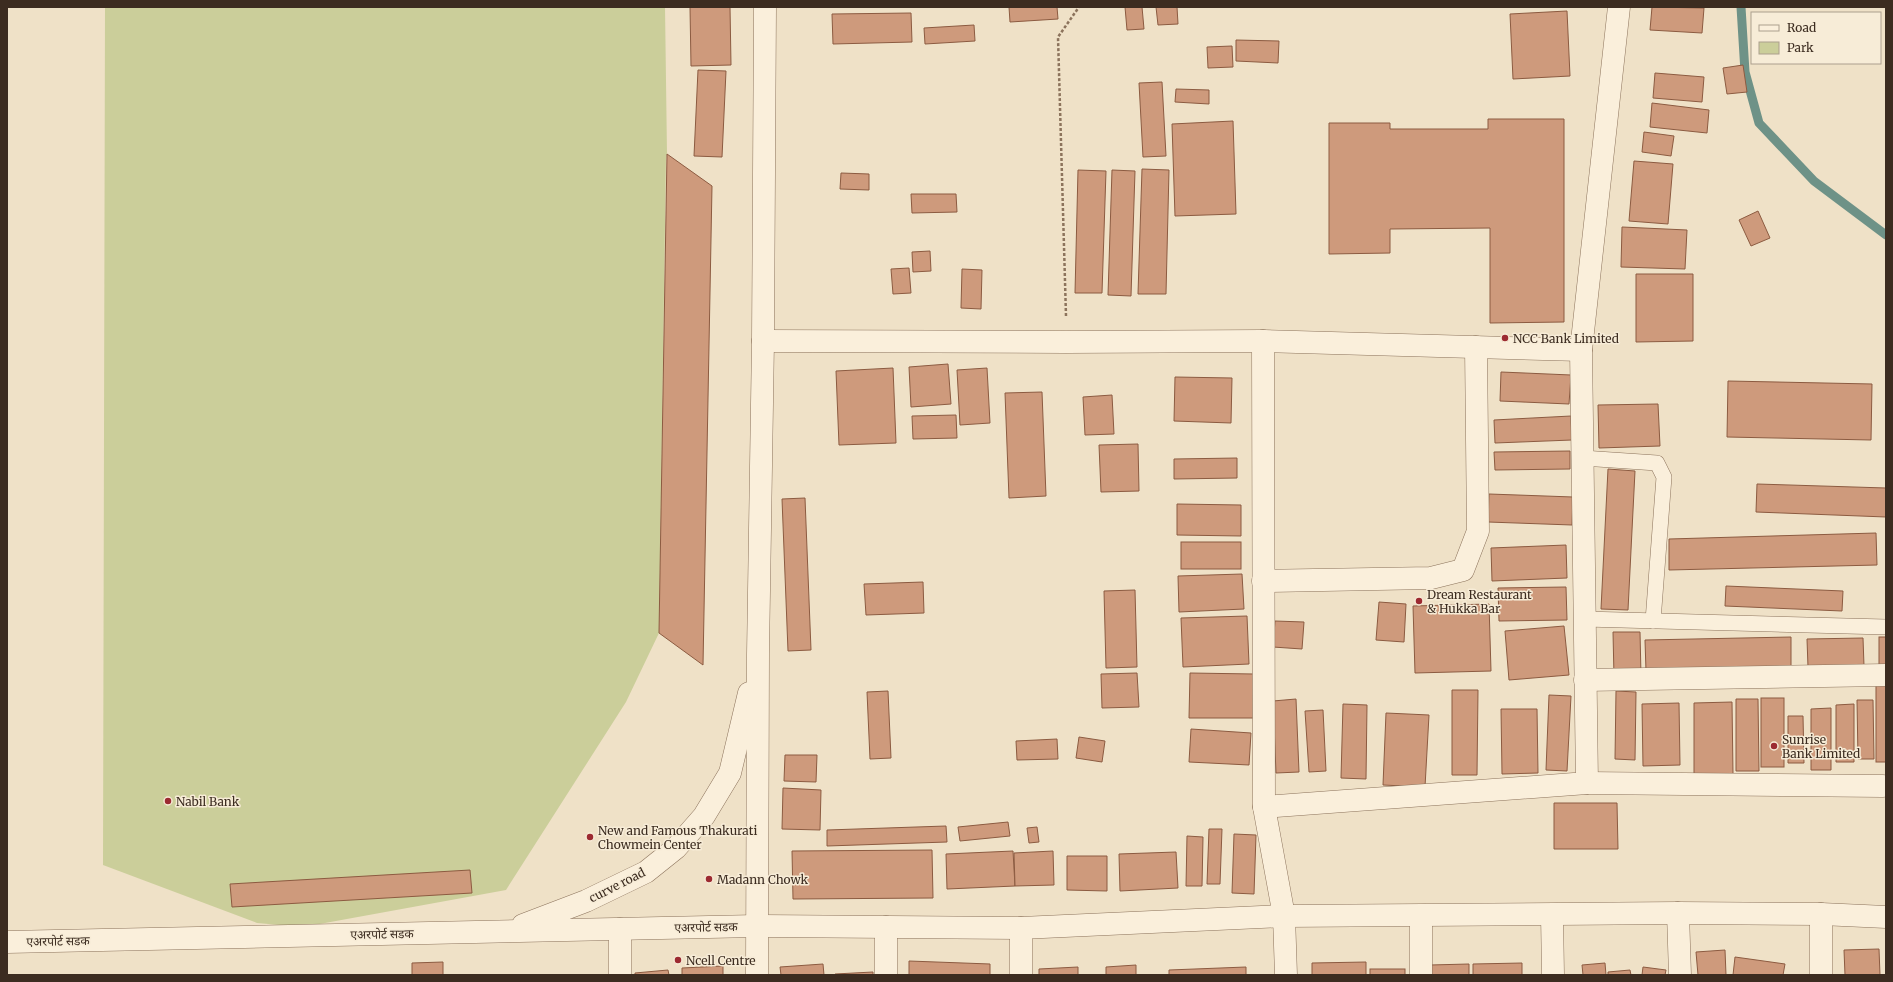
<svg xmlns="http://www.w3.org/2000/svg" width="1893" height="982" font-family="Merriweather,'Noto Sans Devanagari',serif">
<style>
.green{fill:#cbce9a}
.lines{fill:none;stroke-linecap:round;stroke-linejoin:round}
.stream{stroke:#6e9287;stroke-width:9}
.building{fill:#ce9a7c;stroke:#8c5b41}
.lane-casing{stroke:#8c735c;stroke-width:16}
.street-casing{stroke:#8c735c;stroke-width:23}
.path{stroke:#8c735c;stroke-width:2.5;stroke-dasharray:3 2;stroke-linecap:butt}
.lane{stroke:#faefdb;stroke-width:15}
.street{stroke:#faefdb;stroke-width:22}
.poi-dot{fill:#9c2a31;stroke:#f7ecd7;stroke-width:1.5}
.labels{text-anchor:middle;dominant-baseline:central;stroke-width:3;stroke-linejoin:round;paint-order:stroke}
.poi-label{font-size:12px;fill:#3c2c20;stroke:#f7ecd7;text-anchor:start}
.street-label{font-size:12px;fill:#3c2c20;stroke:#f7ecd7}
</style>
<rect width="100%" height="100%" fill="#efe1c7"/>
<!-- green -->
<polygon class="green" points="105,7 665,7 667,154 666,158 659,633 626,702 506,890 303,927 257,923 103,865"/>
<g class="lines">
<!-- stream -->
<polyline class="stream" points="1741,7 1745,72 1759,123 1814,181 1886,235"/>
</g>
<!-- building -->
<g class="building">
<polygon points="690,7 730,7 731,65 691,66"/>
<polygon points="1009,7 1057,7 1058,19 1010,22"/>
<polygon points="1125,7 1142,7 1144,29 1127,30"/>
<polygon points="1156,7 1177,7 1178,24 1158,25"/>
<polygon points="1652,7 1704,8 1702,33 1650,30"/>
<polygon points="1567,11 1570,76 1513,79 1510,14"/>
<polygon points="911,13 912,42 833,44 832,14"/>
<polygon points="974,25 975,41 925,44 924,28"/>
<polygon points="1236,40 1279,41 1278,63 1236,61"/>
<polygon points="1232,46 1233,67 1208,68 1207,47"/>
<polygon points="1743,65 1747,92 1727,94 1723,68"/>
<polygon points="698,70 726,71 722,157 694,156"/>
<polygon points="1655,73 1704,77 1702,102 1653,98"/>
<polygon points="1162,82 1166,156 1143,157 1139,83"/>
<polygon points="1176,89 1209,90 1209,104 1175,102"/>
<polygon points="1652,103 1709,110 1707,133 1650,127"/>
<polygon points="1488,119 1564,119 1564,322 1490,323 1490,228 1390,229 1390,253 1329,254 1329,123 1390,123 1390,129 1488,129"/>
<polygon points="1233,121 1236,214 1175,216 1172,124"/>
<polygon points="1644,132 1674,136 1671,156 1642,152"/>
<polygon points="667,154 712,186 703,665 659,633"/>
<polygon points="1634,161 1673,164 1668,224 1629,221"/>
<polygon points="1142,169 1169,170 1166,294 1138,294"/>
<polygon points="1078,170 1106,171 1102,293 1075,293"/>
<polygon points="1112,170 1135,171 1131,296 1108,295"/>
<polygon points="841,173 869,174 869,190 840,189"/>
<polygon points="911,194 956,194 957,212 912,213"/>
<polygon points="1758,211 1770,238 1751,246 1739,220"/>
<polygon points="1622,227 1687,230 1685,269 1621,267"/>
<polygon points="930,251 931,271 913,272 912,252"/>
<polygon points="909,268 911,293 893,294 891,269"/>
<polygon points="962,269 982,270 981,309 961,308"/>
<polygon points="1636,274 1693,274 1693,341 1636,342"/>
<polygon points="948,364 951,404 911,407 909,367"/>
<polygon points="893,368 896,443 839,445 836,371"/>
<polygon points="987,368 990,423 960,425 957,370"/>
<polygon points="1501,372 1571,375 1569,404 1500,401"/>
<polygon points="1175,377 1232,378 1231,423 1174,421"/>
<polygon points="1728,381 1872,384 1871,440 1727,437"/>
<polygon points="1042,392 1046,496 1009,498 1005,393"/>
<polygon points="1112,395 1114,434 1085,435 1083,397"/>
<polygon points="1658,404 1660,446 1599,448 1598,405"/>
<polygon points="956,415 957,438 913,439 912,416"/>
<polygon points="1571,416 1572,440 1495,443 1494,420"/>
<polygon points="1138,444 1139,491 1101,492 1099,445"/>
<polygon points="1570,451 1570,469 1495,470 1494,452"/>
<polygon points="1237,458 1237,478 1174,479 1174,459"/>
<polygon points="1608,469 1635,471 1628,610 1601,609"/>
<polygon points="1757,484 1886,488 1886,517 1756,512"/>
<polygon points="1489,494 1573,497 1572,525 1488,522"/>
<polygon points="805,498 811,650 788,651 782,499"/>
<polygon points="1177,504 1241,505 1241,536 1177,535"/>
<polygon points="1876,533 1877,565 1669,570 1669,539"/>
<rect x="1181" y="542" width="60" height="27"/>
<polygon points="1566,545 1567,578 1492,581 1491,548"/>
<polygon points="1242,574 1244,609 1179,612 1178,576"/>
<polygon points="923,582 924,613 866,615 864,584"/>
<polygon points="1726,586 1843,591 1842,611 1725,606"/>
<polygon points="1566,587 1567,620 1499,621 1498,588"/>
<polygon points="1135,590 1137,667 1106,668 1104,591"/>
<polygon points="1379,602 1406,604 1404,642 1376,640"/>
<polygon points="1489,604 1491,671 1415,673 1413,606"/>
<polygon points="1247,616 1249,664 1183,667 1181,618"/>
<polygon points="1275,621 1304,622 1302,649 1273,647"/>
<polygon points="1564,626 1569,675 1509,680 1505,631"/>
<polygon points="1613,632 1640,632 1641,676 1614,677"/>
<polygon points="1791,637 1791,668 1646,671 1645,640"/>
<rect x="1879" y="637" width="7" height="29"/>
<polygon points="1863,638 1864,666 1808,667 1807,639"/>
<polygon points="1137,673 1139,707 1102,708 1101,674"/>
<polygon points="1190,673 1254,674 1254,718 1189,718"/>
<rect x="1876" y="678" width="10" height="84"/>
<polygon points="1452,690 1478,690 1477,775 1452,775"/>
<polygon points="888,691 891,758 870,759 867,692"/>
<polygon points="1616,691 1636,692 1635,760 1615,759"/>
<polygon points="1549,695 1571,696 1567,771 1546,770"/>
<rect x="1761" y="698" width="23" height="69"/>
<polygon points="1296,699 1299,772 1276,773 1273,701"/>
<polygon points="1736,699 1758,699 1759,771 1736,771"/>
<polygon points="1857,700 1873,700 1874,759 1858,759"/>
<polygon points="1732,702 1733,774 1694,774 1694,703"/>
<polygon points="1679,703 1680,765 1643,766 1642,704"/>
<polygon points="1343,704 1367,705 1366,779 1341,778"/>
<polygon points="1854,704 1854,762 1836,762 1836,705"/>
<polygon points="1831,708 1831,770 1811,770 1811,709"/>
<polygon points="1501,709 1537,709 1538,773 1502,774"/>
<polygon points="1323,710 1326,771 1309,772 1305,711"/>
<polygon points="1386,713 1429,715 1425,787 1383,785"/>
<polygon points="1788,716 1803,716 1804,763 1788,763"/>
<polygon points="1191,729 1251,733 1249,765 1189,762"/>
<polygon points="1079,737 1105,741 1102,762 1076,758"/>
<polygon points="1057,739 1058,759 1017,760 1016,741"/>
<polygon points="785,755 817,755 816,782 784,781"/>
<polygon points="783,788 821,790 820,830 782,829"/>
<polygon points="1554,803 1617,803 1618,849 1554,849"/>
<polygon points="1008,822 1010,836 960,841 958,827"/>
<polygon points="946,826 947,842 827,846 827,830"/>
<polygon points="1037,827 1039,842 1029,843 1027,828"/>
<polygon points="1209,829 1222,829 1220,884 1207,884"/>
<polygon points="1234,834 1256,835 1254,894 1232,893"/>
<polygon points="1187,836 1203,837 1202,886 1186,886"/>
<polygon points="932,850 933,898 793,899 792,851"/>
<polygon points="1013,851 1015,886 947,889 946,854"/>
<polygon points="1053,851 1054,885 1015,886 1014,853"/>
<polygon points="1176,852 1178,888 1120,891 1119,854"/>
<polygon points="1067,856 1107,856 1107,891 1067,890"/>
<polygon points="470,870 472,893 232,907 230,884"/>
<polygon points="1879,949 1880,975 1845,975 1844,950"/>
<polygon points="1725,950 1726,975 1698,975 1696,952"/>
<polygon points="1735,957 1785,964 1783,975 1733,975"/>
<polygon points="909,961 990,964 990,975 909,975"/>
<polygon points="443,962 443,975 412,975 412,963"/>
<polygon points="1366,962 1366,975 1312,975 1312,963"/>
<polygon points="1522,963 1522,975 1473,975 1473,964"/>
<polygon points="1605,963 1606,975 1583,975 1582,965"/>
<polygon points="823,964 824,975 781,975 780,967"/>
<polygon points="1469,964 1469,975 1430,975 1430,965"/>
<polygon points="1136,965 1136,975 1106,975 1106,967"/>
<polygon points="723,966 723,975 682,975 682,968"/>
<polygon points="1078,967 1078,975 1039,975 1039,969"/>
<polygon points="1246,967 1246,975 1169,975 1169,970"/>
<polygon points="1643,967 1666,970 1665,975 1642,975"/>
<rect x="1370" y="969" width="35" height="6"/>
<polygon points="668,970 669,975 635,975 635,973"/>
<polygon points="1630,970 1631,975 1608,975 1608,972"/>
<polygon points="873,972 873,975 835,975 835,974"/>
</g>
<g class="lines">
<!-- lane casing -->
<g class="lane-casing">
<g id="lane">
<polyline points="1582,458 1657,463 1664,477 1653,621"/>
<polyline points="1584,619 1886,627"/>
</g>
</g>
<!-- street casing -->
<g class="street-casing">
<g id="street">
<polyline points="763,341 1066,342 1263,341 1581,350 1619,7"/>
<polyline points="1263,341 1264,807 1284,916 1286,975"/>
<polyline points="1263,581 1431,578 1463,570 1478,531 1476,347"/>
<polyline points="1585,680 1886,675"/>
<polyline points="1587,783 1883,786"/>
<polyline points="1264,807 1587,783 1581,350"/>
<polyline points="1678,913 1680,975"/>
<polyline points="1552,915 1553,975"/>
<polyline points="1421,916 1421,975"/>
<polyline points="523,925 586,901 646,872 676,848 704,816 730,773 749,693"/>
<polyline points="886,927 886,975"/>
<polyline points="620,929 620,975"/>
<polyline points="7,942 756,926 1021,928 1284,916 1678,913 1821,914 1886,917"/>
<polyline points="757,975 758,654 763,341 765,7"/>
<polyline points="1021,975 1021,928"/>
<polyline points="1821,975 1821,914"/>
</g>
</g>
<!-- path -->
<polyline class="path" points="1066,316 1058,37 1079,7"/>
<!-- lane -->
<use href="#lane" class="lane"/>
<!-- street -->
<use href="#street" class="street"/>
</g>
<!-- markers -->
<g class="poi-dot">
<circle cx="1505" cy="338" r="4"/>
<circle cx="1419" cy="601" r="4"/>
<circle cx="1774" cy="746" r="4"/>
<circle cx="168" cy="801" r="4"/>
<circle cx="590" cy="837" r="4"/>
<circle cx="709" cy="879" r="4"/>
<circle cx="678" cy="960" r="4"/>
</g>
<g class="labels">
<!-- poi labels -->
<g class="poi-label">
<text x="1513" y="338">NCC Bank Limited</text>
<text x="1427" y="594">Dream Restaurant<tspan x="1427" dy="14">&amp; Hukka Bar</tspan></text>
<text x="1782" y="739">Sunrise<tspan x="1782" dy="14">Bank Limited</tspan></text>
<text x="176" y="801">Nabil Bank</text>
<text x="598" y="830">New and Famous Thakurati<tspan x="598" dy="14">Chowmein Center</tspan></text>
<text x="717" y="879">Madann Chowk</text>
<text x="686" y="960">Ncell Centre</text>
</g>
<!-- street labels -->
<g class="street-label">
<text transform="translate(617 885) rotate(-27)">curve road</text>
<text transform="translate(706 927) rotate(-1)">एअरपोर्ट सडक</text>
<text transform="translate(382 934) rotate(-1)">एअरपोर्ट सडक</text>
<text transform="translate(58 941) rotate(-1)">एअरपोर्ट सडक</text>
</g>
</g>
<!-- border -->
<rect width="1893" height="982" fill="none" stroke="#3c2c20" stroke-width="16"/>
<!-- legend -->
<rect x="1751" y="12" width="130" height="52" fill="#f7ecd7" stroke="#ac9f8e"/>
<rect x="1759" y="25" width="20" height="6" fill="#faefdb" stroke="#ac9f8e"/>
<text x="1787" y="32" font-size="12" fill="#3c2c20">Road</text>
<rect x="1759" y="42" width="20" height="12" fill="#cbce9a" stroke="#ac9f8e"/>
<text x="1787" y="52" font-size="12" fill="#3c2c20">Park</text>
</svg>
